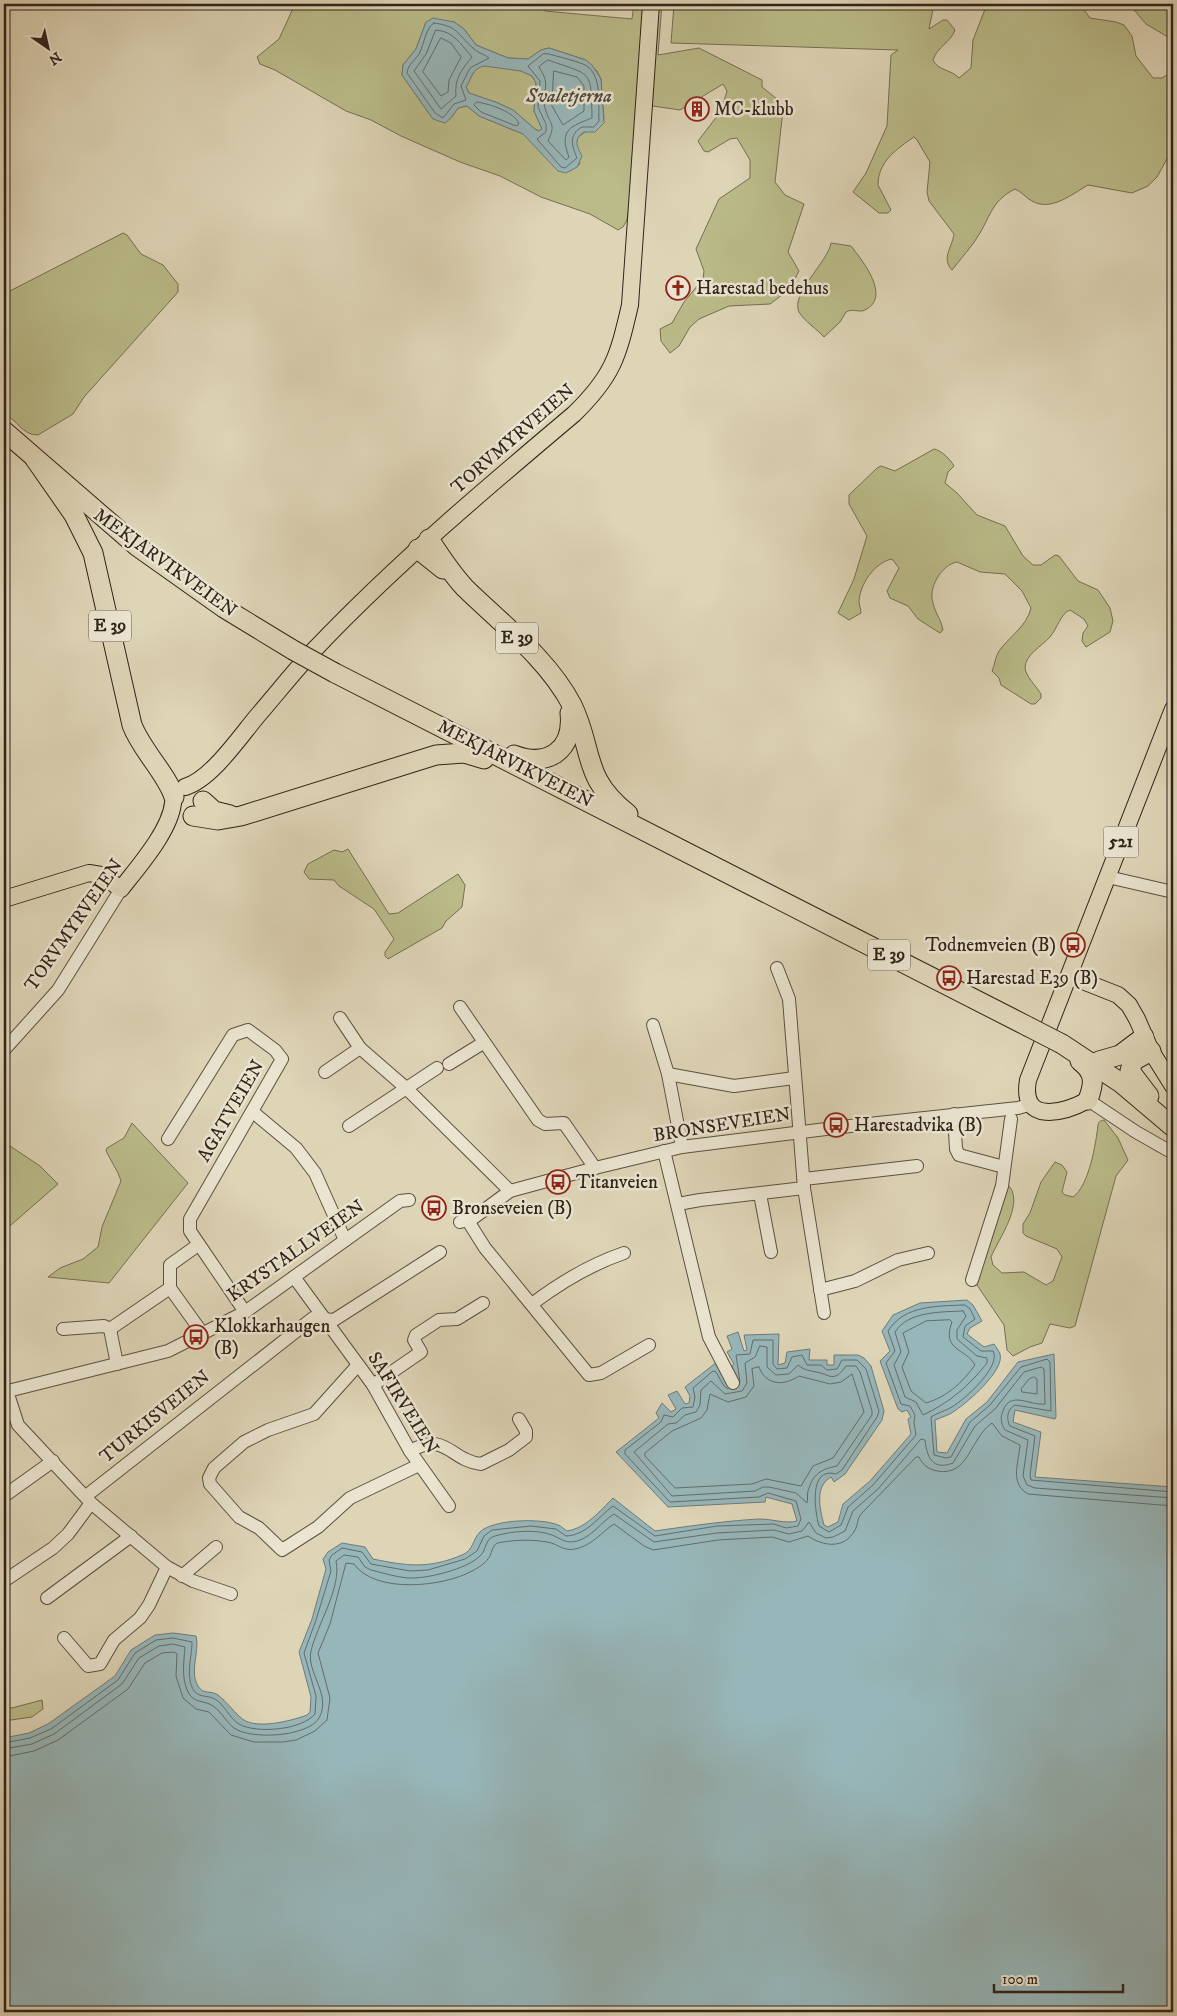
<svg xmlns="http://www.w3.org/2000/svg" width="1177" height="2016" font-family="'IM FELL DW Pica',serif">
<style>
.green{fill:#babb89;stroke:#756f51;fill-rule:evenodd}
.water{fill:#97b6b9;stroke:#6e7b79;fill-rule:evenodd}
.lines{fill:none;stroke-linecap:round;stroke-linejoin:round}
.shore{stroke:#646c69;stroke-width:1}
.minor-casing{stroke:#5c5040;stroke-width:14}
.major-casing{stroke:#302319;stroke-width:18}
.highway-casing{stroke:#302319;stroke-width:21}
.minor{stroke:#eae4d0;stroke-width:12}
.major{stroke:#ded5b7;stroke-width:16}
.highway{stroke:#ded5b7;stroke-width:19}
.highway-bridge-casing{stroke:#302319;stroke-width:21;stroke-linecap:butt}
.highway-bridge{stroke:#ded5b7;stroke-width:19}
.labels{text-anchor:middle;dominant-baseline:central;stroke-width:5;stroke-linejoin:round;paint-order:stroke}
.shield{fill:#eae4d0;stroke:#685d50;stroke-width:1}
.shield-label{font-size:18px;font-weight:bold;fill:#302319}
.poi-label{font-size:19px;fill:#302319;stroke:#eae4d0;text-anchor:start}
.street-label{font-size:19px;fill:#302319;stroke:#eae4d0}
.water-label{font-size:20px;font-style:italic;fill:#4a4841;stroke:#eae4d0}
</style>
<rect width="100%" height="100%" fill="#ded5b7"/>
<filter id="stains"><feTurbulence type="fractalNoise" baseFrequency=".004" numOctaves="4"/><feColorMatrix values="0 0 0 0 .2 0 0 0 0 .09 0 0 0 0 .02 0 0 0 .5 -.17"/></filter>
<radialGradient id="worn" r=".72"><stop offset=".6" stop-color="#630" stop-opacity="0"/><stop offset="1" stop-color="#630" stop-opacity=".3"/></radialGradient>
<!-- green -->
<g class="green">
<path d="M295,4H545V11L632,19L634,4H662L658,55L699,48L762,80V87L777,99L783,110L775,182L785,195L804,204L788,252L799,271L790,289L770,304L729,306L699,319L690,327L679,346L670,353L661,341L660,329L672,323L684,302L703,279L704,271L696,249L719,199L750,178V160L737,138L730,139L708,152L704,151L698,141L721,111L727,91L723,84L680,110L646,105L627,220L623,227L618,230L590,214L541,197L500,176L460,162L401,136L371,120L346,111L275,70L260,64L257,57L279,39ZM426,22H454L464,29L476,45L508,58L528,59L541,50L549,48L586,60L597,71L601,79L604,119L578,137L576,145L580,164L570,171L523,134L479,116L467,106L458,108L451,118L433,119L402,75L403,65L416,49Z"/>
<path d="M674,4H934L929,29L943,20H947L955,30C951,42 937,47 933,60C938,71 951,69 959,78L971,68L973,40L987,4H1080L1090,18L1116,22L1124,25L1132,36L1136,56L1153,78H1162L1173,71V148L1157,177L1148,186L1132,193L1088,185C1072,194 1051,212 1032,201C1026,198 1022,192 1015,189C993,200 991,214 980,233C972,247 961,258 952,270C941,258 952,248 954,234L929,201L927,192L930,162L917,140L914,137L911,139C894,151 878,163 878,185L891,210L888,213H879L853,192L866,173L887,126L891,55L898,50L671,43Z"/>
<polygon points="1129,4 1173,4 1173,40 1146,24"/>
<path d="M484,65L521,71L532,76L536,83L534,111L542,129L539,131L535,129L513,110L498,103L469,93L466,87C472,77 472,69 484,65Z"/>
<path d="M123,233L127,235L141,254L163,265L178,284V292L84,397L73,414L38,435C21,435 18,419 4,415V294Z"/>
<path d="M831,243L851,246C862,260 892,297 865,310C859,313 853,308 846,312L840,322L824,337C817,329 804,321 799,312C790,294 828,262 831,243Z"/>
<path d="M934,449C941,450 951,460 954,466L948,472L945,483L957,493L977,515L1005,526L1023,556L1033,565H1041L1055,555L1059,556L1078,581L1098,590L1110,608L1113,621L1110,632L1086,647L1082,641L1083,633L1088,626L1084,619L1070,610C1061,613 1057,629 1050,637C1042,646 1026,654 1025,667C1025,676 1037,687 1041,694V698L1035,704H1031L1001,685L999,678L992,671C995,665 995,657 999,651C1009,637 1027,626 1031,608L1022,591L1005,574L980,572L957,562C941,565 928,588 933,603C935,613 941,619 943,630L940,633L918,619L908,606L890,598L887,591L899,568L892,559C875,562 860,584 859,601C859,605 861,608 861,613L849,620L838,613L854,579L867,536L849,504V495L877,468L881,466L895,471Z"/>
<polygon points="348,849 389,914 398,913 458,874 465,885 462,907 446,921 442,928 388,959 385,956 385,952 394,939 374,909 339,886 334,880 309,879 304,872 308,864 334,850 342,852"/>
<path d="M1104,1120L1118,1138L1128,1160L1116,1176L1075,1326L1070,1328L1050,1324L1042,1343L1030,1347L1013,1356L1007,1350L1004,1325L975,1282L1005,1186L1010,1187C1023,1206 999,1238 991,1257L993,1265L1002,1273L1024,1272L1046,1285L1053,1281L1062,1257L1057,1249L1026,1236L1023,1233V1224L1030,1213L1041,1182L1055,1162L1062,1165L1067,1172L1062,1192L1065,1195L1073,1197C1089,1186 1096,1143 1098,1125C1099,1121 1100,1121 1104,1120Z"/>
<polygon points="132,1123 188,1183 109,1283 48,1277 60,1268 83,1259 98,1247 102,1227 121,1181 118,1173 106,1151 107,1148 124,1138"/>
<polygon points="4,1142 40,1166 58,1184 4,1231"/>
<polygon points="42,1700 43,1709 32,1717 4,1721 4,1705 12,1708"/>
</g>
<!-- water -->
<g class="water">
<path d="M433,18L454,22L464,29L476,45L508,58L528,59L541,50L549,48L586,60L592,65L601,79L604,123L595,132H584C573,139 577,147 582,156L577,167L566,173L558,171L523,134L479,116L467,106L458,108L451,118L445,123L433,119L402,75L403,65L416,49L426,22ZM484,66L521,71L532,76L536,83L534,111L542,129L538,131L535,129L513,110L498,103L469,93L466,87C472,77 472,69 484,66Z"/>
<path d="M967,1300L973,1305L982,1321L970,1328L967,1334L984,1347L994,1344C996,1347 999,1351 1000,1354C1005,1370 968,1402 956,1410C950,1415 942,1417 935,1420L937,1452L947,1453L966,1419L987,1402L1018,1362L1054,1354L1056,1417L1055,1419L1015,1410L1013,1422L1041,1432L1035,1477L1173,1487V2012H4V1738L29,1733L48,1724L115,1676L131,1650L155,1635L173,1633L196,1636C200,1652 189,1671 198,1686C203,1695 211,1690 218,1695C227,1702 232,1710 240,1717C253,1731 291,1721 307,1715L310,1712L311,1697L299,1652L312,1619L326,1569L323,1559L328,1552L342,1543L365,1547L373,1559C407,1566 429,1569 462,1555C474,1550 472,1540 480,1532C493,1519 542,1518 558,1525C561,1526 564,1529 567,1531C586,1528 600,1511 613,1498L655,1531C690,1526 724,1521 759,1519C773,1519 785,1524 797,1521L792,1504L766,1497L765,1502L668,1507L616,1452L659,1418L656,1413L662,1403L671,1412L676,1409L668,1395L677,1391L685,1404L689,1403L690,1396L685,1387L717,1362L736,1382L732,1366L734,1364L727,1352L732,1349L727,1336L738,1332L744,1351L747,1350L744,1335L779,1334L778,1365L785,1363L787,1352L810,1349L809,1360H827V1365H834V1355H858L864,1358L871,1366L884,1411L882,1420L845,1474L834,1482L831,1477C814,1487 820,1509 824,1525L828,1527L838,1522L843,1504L870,1481L911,1434L908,1419L911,1417L907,1410L902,1412L898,1409L880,1361L890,1351L882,1331L893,1315L920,1303Z"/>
</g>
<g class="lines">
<!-- shore -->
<g class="shore">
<path d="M434,23C458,26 457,34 473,48C477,53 485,54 489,58L470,68L461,86L466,100L454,104L443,118L435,113L407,73C408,64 416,60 420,52C424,44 426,27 434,23Z"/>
<path d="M436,30C454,31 461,45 472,57C462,69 454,79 456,96L441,109L414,71L426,54Z"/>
<polygon points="441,38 451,43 461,57 449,80 448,92 441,96 423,72"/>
<path d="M549,54C559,57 573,60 583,64C603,72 598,104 599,121L594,127H582C568,135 572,146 577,158L565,168L561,167L537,139L546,132V124L538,107L540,81L528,66L543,54Z"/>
<path d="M548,60C593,76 591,69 592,118C572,126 558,129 569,157L566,160L548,141C557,122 549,125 545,108C540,90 553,88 539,67Z"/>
<polygon points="554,71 577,77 584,86 584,111 563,125 552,106"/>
<path d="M477,102C490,104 515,112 519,124L516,126L481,112L474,105Z"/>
<path d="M963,1311L966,1316L957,1330V1339L977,1356L987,1358V1363C969,1386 949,1403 923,1415L916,1402L905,1397L894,1365L901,1352L895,1332C908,1311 942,1312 963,1311Z"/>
<path d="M950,1320L952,1322C941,1351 966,1348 975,1365C963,1382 947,1397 926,1403L911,1391L902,1367L909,1352L903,1333L926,1321Z"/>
<path d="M760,1346L767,1347V1367L776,1375L789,1374L798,1365C804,1370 807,1370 816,1372C830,1374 833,1384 846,1366H856L860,1372L872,1411V1415L837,1466C821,1469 813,1474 808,1491C807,1495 808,1499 807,1503L796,1493L769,1487H763L755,1491L672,1496L634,1452L668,1424L676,1423L685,1415L696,1412L700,1405L701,1390L711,1381L725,1394L742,1391L747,1383L745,1363L755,1357Z"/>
<path d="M759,1367C766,1386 784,1386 799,1376L830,1384L841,1382L852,1374L864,1412L833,1458L813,1466L801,1486L766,1479L752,1484L675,1488L645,1456V1453L672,1431L701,1418L707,1410L710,1394L728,1402L746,1397L754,1386L752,1369Z"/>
<polygon points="1034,1377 1037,1379 1037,1394 1022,1392 1021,1389 1029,1379"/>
<path d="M740,1382L736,1355L750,1354L753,1340H773V1364L777,1369L787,1368L792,1357L802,1355L807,1365H821L827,1370L837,1369L842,1360H857L866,1369L879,1411L877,1417L842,1470L836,1474C808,1466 815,1512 819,1526L829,1532L841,1525L848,1507L873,1485L916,1435L914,1423L915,1415L910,1406L901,1404L886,1363L895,1351L888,1331C904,1305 938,1306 965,1305L970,1309L975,1319L965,1326L963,1337L981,1351H993C1002,1366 964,1400 952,1407C945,1411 937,1413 931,1417L934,1455L946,1458L951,1457L970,1422L990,1405L1021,1367L1047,1359L1050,1362L1051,1411L1015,1405C1007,1409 1006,1419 1010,1426L1035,1436L1030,1475L1031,1480L1173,1492"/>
<path d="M4,1743L30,1738L51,1729L118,1680L135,1653L156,1640L173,1638L192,1642C192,1656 185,1677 194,1691C200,1698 208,1695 215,1699C225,1705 229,1718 239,1724C256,1734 302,1730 315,1714L316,1696L304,1653L316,1620L331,1571L329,1560L332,1555L342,1548L362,1552L371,1564L410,1571L428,1570L465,1559L477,1551L484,1536L492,1530L531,1526L556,1529L566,1536C587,1535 598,1517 613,1506L655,1536L717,1526L774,1524L786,1528L798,1526L801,1519L796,1501L768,1493L759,1497L670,1502L625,1454V1450L661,1422L664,1415L673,1417L682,1408L693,1407L695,1397L693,1388L713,1371L716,1372L724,1386L728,1389"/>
<path d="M4,1749L32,1744L54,1734L122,1684L139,1658L159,1646L173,1644L185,1647C184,1662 181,1677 188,1692C194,1704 205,1700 213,1706C222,1712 226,1722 234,1728C250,1740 308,1737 319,1718C332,1695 306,1672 311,1651C317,1625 342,1587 336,1561L344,1555L358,1557L365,1567L371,1570C383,1573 396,1577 408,1578C427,1579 467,1569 480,1556C487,1550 484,1539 495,1536C512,1531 536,1529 552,1535C562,1539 565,1544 577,1541C592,1537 601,1522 614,1514L654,1542L717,1533L774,1530L789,1534L802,1531L809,1522L816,1533L826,1538L833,1537L845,1531L853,1511L878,1489L921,1439L925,1440C927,1457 932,1471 953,1463L975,1426L995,1409L1024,1372L1041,1367L1044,1369L1045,1404C1030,1406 1010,1390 1003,1411C1000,1417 1001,1424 1005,1430L1028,1440L1023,1476L1027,1485L1035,1488L1173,1498"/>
<path d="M4,1757L34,1751L58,1740L128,1689L145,1663L162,1653L174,1652L177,1654L176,1676L183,1698L196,1709L209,1712L231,1735L254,1742H283L296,1740L315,1731L327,1720L330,1698L318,1653L330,1624L346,1563L354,1564C375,1594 443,1587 472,1571C478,1568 486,1563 490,1556C492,1551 492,1547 497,1543C514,1540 529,1539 547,1542C560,1544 563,1553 579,1548C593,1544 603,1531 614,1524L644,1546L653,1550L718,1540L772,1537L789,1542L808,1536C823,1546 844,1550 855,1530C858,1525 857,1518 862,1513C880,1494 898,1476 916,1457H919C923,1465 928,1469 937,1471C969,1477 970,1438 992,1423L1002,1436L1020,1445C1019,1462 1009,1483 1028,1494L1173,1506"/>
</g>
<!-- minor casing -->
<g class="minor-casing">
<g id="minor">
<polyline points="1108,877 1173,892"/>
<polyline points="777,968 789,999 804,1188 824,1313"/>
<polyline points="460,1007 538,1120 545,1124 564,1123 595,1168"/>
<polyline points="340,1018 360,1048 406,1088 510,1191"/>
<polyline points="653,1025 668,1074 682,1147"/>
<polyline points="4,1050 58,990 121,889"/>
<polyline points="449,1064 483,1043"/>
<polyline points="325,1072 360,1048"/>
<polyline points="668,1074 734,1086 794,1078"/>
<polyline points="1088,1100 1136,1132 1173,1153"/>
<polyline points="253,1112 296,1148 315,1173 345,1240"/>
<polyline points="954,1114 956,1149 959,1155 1004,1167"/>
<polyline points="349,1126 437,1068"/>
<polyline points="168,1139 233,1035 248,1030 275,1050 282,1059 190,1219 190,1231 245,1312"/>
<polyline points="664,1151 709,1337 733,1383"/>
<polyline points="804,1179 917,1166"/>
<polyline points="760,1194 771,1252"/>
<polyline points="678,1204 700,1200 804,1188"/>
<polyline points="468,1221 485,1248 589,1375 601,1373 649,1345"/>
<polyline points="460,1222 472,1219 510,1191 595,1168 682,1147 850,1126 1018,1108 1032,1104"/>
<polyline points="294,1277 373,1385 410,1451 449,1506"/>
<polyline points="972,1280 1002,1186 1011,1119"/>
<polyline points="170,1288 170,1265 198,1245"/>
<polyline points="820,1290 855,1281 898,1260 928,1253"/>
<path d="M532,1304C561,1282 589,1265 624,1253"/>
<polyline points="63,1329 104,1326 110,1329 117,1364"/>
<polyline points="110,1329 170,1288 203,1334"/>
<polyline points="358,1365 314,1414 268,1430 244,1442 214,1468 209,1478 210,1484 239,1517 259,1528 282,1550 318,1527 350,1498 419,1465"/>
<polyline points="373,1385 421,1352 414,1340 416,1335 439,1320 457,1319 483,1303"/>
<polyline points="7,1391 18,1425 91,1503 167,1567 193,1581 231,1594"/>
<polyline points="4,1392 168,1351 245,1312 400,1201 409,1200"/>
<path d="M410,1451C447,1431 449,1460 481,1464L509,1450L526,1437V1431L519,1419"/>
<polyline points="4,1496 53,1461"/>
<polyline points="86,1496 313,1318 334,1320 440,1252"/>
<polyline points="182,1576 216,1547"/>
<polyline points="4,1581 53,1548 68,1534 91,1503"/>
<polyline points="47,1598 131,1536"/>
<polyline points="64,1638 88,1666 100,1664 114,1640 140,1618 149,1605 167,1567"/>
</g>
</g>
<!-- major casing -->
<g class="major-casing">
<g id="major">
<path d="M185,787C212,779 241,735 259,714C278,692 296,669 316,648C396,564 485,489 574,414C613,376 618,357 630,305L651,4"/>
<path d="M4,899L89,873L101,875L121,889C138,867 170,831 173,803"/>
<polyline points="1070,976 1118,995 1129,1005 1137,1019 1151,1051 1173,1086"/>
<path d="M1088,1100C1064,1113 1020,1125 1028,1080L1173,709"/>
</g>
</g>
<!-- highway casing -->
<g class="highway-casing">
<g id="highway">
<polyline points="4,431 138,547 224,608 293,650"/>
<path d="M35,459L74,515L93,553L132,725C142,751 167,774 174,797"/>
<path d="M429,539C440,556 451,573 465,588C502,624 548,659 572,705C594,750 581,777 628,814"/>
<polyline points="418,549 443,569"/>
<polyline points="335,673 1027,1026"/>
<path d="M514,755C548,768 574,750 570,713"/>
<polyline points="203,801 214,811 230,815"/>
<polyline points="193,816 218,820 241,816 436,755 464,753 484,759"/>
<polyline points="1062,1044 1121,1083 1173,1127"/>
<path d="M1080,1061C1096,1073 1094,1084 1088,1100"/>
<polyline points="1099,1061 1120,1055 1144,1037"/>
<polyline points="1149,1096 1130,1071 1133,1061 1151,1051"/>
</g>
</g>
<!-- minor -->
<use href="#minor" class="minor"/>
<!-- major -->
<use href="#major" class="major"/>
<!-- highway -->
<use href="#highway" class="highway"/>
<!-- highway-bridge casing -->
<g class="highway-bridge-casing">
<g id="highway-bridge">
<polyline points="293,650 335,673"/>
<polyline points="1027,1026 1062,1044"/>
</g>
</g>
<!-- highway-bridge -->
<use href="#highway-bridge" class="highway-bridge"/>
</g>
<!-- icons -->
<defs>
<g id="building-ring" transform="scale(1.25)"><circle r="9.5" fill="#eae4d0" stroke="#8f2418" stroke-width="1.5"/><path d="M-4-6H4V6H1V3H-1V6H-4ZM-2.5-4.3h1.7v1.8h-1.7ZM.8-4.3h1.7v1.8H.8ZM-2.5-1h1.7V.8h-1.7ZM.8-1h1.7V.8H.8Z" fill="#8f2418"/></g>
<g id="church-ring" transform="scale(1.25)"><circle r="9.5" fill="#eae4d0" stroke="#8f2418" stroke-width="1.5"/><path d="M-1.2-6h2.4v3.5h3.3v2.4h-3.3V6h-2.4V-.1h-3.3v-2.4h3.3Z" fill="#8f2418"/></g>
<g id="bus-ring" transform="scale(1.25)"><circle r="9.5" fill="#eae4d0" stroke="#8f2418" stroke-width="1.5"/><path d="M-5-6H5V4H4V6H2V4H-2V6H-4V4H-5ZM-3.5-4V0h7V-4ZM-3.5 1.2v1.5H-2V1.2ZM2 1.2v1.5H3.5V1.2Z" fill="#8f2418"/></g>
</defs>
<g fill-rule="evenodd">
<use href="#building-ring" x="697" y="109"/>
<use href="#church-ring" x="678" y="288"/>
<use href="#bus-ring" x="1073" y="945"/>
<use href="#bus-ring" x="949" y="978"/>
<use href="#bus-ring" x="836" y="1125"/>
<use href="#bus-ring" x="558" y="1182"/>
<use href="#bus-ring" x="434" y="1208"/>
<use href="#bus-ring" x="196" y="1337"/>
</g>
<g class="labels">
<!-- shield labels -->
<g class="shield">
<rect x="89" y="610.5" width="42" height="31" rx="4"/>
<rect x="496" y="622.5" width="42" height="31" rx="4"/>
<rect x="1103.5" y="826.5" width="35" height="31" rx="4"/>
<rect x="868" y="939.5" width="42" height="31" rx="4"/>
</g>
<g class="shield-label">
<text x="110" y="626">E 39</text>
<text x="517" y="638">E 39</text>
<text x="1121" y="842">521</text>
<text x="889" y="955">E 39</text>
</g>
<!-- poi labels -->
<g class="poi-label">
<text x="714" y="109">MC-klubb</text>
<text x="696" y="288">Harestad bedehus</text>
<text x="1056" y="945" text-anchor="end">Todnemveien (B)</text>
<text x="966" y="978">Harestad E39 (B)</text>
<text x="854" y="1125">Harestadvika (B)</text>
<text x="576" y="1182">Titanveien</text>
<text x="452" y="1208">Bronseveien (B)</text>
<text x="214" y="1326">Klokkarhaugen<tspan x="214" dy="22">(B)</tspan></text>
</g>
<!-- street labels -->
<g class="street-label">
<text transform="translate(513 439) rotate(-41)">TORVMYRVEIEN</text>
<text transform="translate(165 563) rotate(36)">MEKJARVIKVEIEN</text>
<text transform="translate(515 764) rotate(27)">MEKJARVIKVEIEN</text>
<text transform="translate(74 925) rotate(-55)">TORVMYRVEIEN</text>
<text transform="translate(231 1111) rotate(-60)">AGATVEIEN</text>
<text transform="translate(722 1125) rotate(-9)">BRONSEVEIEN</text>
<text transform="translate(296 1251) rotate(-35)">KRYSTALLVEIEN</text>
<text transform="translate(403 1403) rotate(58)">SAFIRVEIEN</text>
<text transform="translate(155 1417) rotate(-39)">TURKISVEIEN</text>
</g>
<!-- water labels -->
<g class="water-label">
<text x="569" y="96">Svaletjerna</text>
</g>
</g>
<!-- margin -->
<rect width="1177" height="2016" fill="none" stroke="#ded5b7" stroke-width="20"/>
<rect x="5" y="5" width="1167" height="2006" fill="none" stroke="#302319" stroke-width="2.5"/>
<rect x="10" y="10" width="1157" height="1996" fill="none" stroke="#302319"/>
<!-- north arrow -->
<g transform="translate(48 48) rotate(146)" stroke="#eae4d0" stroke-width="4" paint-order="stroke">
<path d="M0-4L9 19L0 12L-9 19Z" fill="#302319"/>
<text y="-8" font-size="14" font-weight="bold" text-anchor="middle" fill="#302319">N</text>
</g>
<!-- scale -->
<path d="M994 1984v8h129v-8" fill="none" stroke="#302319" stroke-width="2.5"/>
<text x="1002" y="1984" font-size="15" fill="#302319" stroke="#eae4d0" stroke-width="4" paint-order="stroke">100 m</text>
<rect width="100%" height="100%" filter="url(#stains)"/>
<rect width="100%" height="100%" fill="url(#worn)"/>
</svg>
